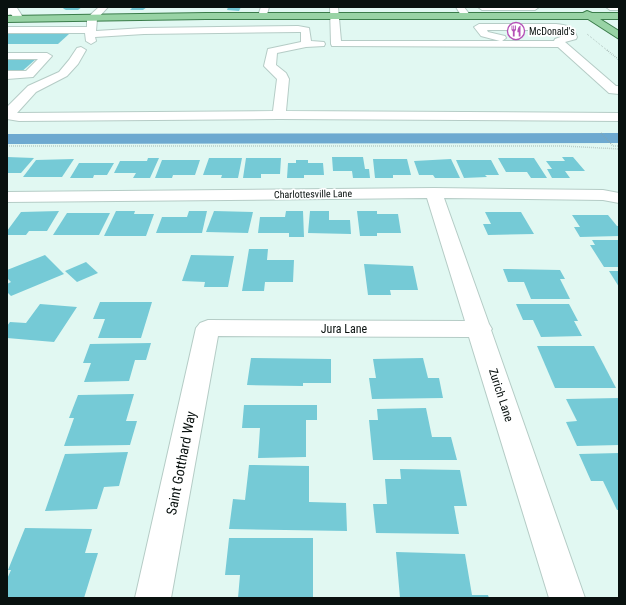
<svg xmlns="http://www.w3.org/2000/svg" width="626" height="605" font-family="'Roboto Condensed',sans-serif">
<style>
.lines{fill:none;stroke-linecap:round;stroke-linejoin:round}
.canal{fill:#6da9d0;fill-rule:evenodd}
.building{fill:#75cad6}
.minor-casing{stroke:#b5ccc6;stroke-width:2}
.major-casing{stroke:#3a7c4a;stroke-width:2}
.path-far1{stroke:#90a19d;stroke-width:1;stroke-dasharray:0.5 1.5;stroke-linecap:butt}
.path{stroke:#90a19d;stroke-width:1.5;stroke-dasharray:0.5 1.5;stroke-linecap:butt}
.minor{fill:#fff;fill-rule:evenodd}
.major{fill:#98d3a5;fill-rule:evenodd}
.labels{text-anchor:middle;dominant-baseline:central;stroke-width:3.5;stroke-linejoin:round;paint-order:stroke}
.far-poi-label{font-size:10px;fill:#09110f;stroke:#fff;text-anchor:start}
.far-street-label{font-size:10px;fill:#09110f;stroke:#fff}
.street-label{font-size:12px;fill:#09110f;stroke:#fff}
.near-street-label{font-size:14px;fill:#09110f;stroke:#fff}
</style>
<rect width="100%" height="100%" fill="#e1f8f2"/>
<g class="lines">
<!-- canal -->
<polygon class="canal" points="619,133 619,143 7,144 7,134"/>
</g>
<!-- building -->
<g class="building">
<polygon points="65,7 82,7 78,10 64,10 66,9 63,9"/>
<polygon points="133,7 147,7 143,10 130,10"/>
<polygon points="228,7 241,7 239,11 227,10"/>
<polygon points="7,34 69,34 58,44 7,44"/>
<polygon points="7,59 36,59 20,73 7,73"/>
<polygon points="7,157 34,158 21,173 7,173"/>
<polygon points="332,157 363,157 365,169 369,169 370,178 353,178 352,171 333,171"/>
<polygon points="562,157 573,157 585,171 565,171 570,178 552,178 547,169 552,169 546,161 565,161"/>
<polygon points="148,158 159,158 150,178 133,178 136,173 114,173 120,161 147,161"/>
<polygon points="209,158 242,158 238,178 221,178 222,175 203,175"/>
<polygon points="246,158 281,158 280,174 261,174 261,178 243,178"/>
<polygon points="498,158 534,158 547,178 531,178 527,172 506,172"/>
<polygon points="74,159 62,177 23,177 36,160"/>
<polygon points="373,159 407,159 411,175 393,175 393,178 375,178"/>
<polygon points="451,159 460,178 435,178 433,175 419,175 414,161"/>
<polygon points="162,160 200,160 195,175 173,175 172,178 155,178"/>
<polygon points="296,160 308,160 308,163 323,163 324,175 304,175 304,178 287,178 288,163 296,163"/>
<polygon points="456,160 491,160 499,175 485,175 487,177 464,178"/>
<polygon points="79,163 114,163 107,175 94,175 93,178 70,178"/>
<polygon points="59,211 47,231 29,231 26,235 7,235 7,231 21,212"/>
<polygon points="116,211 135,211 134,214 154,214 146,236 104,236"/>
<polygon points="189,211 207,211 202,233 156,233 162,217 187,217"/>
<polygon points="214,211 253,212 248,233 206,232"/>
<polygon points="286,211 303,211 304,237 289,237 289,233 258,233 260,217 285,217"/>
<polygon points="310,211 329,211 329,220 350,220 351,234 308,233"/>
<polygon points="357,211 377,211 377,214 398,214 401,233 377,233 377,236 360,236"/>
<polygon points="485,212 521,212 534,234 488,235 483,224 491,224"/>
<polygon points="67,213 110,213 99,235 53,235"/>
<polygon points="572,215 608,215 617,226 619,226 619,236 580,237 574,227 580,227"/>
<polygon points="592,240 619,240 619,267 604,267 590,245 595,245"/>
<polygon points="249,249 268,249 267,260 294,260 293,282 265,282 264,291 242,291"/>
<polygon points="45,255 64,274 11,296 7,292 7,284 11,282 7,278 7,270"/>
<polygon points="191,255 234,256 228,287 204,287 205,282 182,281"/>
<polygon points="86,262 98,273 77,282 65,271"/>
<polygon points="364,264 413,266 418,290 390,290 391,295 368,295"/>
<polygon points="503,269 560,270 565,279 560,279 570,299 531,299 524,282 508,282"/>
<polygon points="609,271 619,271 619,287"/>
<polygon points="100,302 152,302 141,338 98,338 105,319 93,319"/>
<polygon points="40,304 77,307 54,342 7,338 7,326 10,322 26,323"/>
<polygon points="516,304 569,304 578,321 574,321 582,336 541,337 533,320 523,320"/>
<polygon points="151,343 146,360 135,360 129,381 84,382 91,363 83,363 90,344"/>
<polygon points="537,346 594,346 616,388 555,388"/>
<polygon points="251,358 331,359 331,383 303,383 303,386 247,385"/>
<polygon points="423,358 428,378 439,378 443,398 372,399 369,378 376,378 373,359"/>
<polygon points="134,394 126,421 137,421 130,445 64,446 74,418 69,418 78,395"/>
<polygon points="619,398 619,445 577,446 566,422 577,421 566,399"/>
<polygon points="244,405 317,405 317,420 306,420 306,457 258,458 260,428 242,428"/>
<polygon points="426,408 432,437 451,437 457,460 373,460 369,420 378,420 377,409"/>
<polygon points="128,452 119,486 104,487 97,509 45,511 65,454"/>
<polygon points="619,453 619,510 617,510 603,481 591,481 579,454"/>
<polygon points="249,465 309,466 309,502 346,503 347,531 229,529 233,499 245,500"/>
<polygon points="400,469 460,470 467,506 454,506 459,534 376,533 373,504 387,504 385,479 401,479"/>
<polygon points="25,528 92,529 85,553 98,553 84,598 7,598 7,579 11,570 8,570"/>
<polygon points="229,538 313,538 313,598 238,598 240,575 225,575"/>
<polygon points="396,552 465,554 472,595 488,595 489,598 400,598"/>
</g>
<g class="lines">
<!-- minor casing -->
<g class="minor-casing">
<g id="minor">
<polygon points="14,7 17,8 24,19 22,21 16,21 11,14 7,15 7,9"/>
<polygon points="99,7 108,7 97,19 96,31 144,28 298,26 309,28 311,41 324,42 325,44 324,46 306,47 277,53 276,65 286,73 289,79 286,111 619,113 619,121 279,119 19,121 7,119 7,107 28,86 59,72 69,60 77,48 81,47 86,50 78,64 67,76 36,92 17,113 273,111 277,79 264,66 268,49 301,42 301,32 298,32 144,34 95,37 96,41 91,44 86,41 85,33 7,33 7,27 87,27 87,18"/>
<polygon points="261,7 269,7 266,18 263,19 258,16"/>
<path d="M330,7H338L341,41H500L481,36L474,27L479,24H556C567,25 573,26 577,37L576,39L565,42L616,86H619V94L609,93L558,47L332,46L331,44ZM487,30H556L563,31L566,35L555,39L554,41H502L506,38L505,36L488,32Z"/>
<polygon points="456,7 464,7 470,15 468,17 462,17"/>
<polygon points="478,7 539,7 535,10 482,10"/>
<polygon points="606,7 619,7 619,10 610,10"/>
<polygon points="7,53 47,53 52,56 33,77 7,79 7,71 26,71 38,59 7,59"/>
<polygon points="434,188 603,190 619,193 619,203 603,200 444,198 489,324 492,329 491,330 585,598 549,598 469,337 218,336 171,598 135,598 196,328 200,323 208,320 465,321 427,198 7,202 7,192"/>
</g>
</g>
<!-- major casing -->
<g class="major-casing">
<polygon id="major" points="587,11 592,13 619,13 619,19 600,19 619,31 619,39 588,19 206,19 7,22 7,16 206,13 583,13"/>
</g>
<!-- path-far1 -->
<polyline class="path-far1" points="587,34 608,51"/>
<!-- path -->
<g class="path">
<polyline points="607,50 619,60"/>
<polyline points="601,133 613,146 619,146"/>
<polyline points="7,146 564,146 619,149"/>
</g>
<!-- minor -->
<use href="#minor" class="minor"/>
<!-- major -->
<use href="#major" class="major"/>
</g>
<!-- icons -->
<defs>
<g id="restaurant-ring" transform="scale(0.9)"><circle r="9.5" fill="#fff" stroke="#b551b7" stroke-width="1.5"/><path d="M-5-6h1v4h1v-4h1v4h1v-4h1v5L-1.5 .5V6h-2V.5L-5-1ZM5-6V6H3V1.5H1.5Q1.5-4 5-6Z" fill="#b551b7"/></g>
</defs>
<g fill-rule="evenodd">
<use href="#restaurant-ring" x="516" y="31"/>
</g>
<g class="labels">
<!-- far-poi labels -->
<g class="far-poi-label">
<text x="529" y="31">McDonald's</text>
</g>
<!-- far-street labels -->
<g class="far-street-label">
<text transform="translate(313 194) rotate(-1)">Charlottesville Lane</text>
</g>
<!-- street labels -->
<g class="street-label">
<text x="344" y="329">Jura Lane</text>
<text transform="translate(501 395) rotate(72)">Zurich Lane</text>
</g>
<!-- near-street labels -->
<g class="near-street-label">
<text transform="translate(181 463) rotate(-79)">Saint Gotthard Way</text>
</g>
</g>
<!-- border -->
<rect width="626" height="605" fill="none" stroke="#09110f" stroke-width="16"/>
</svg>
